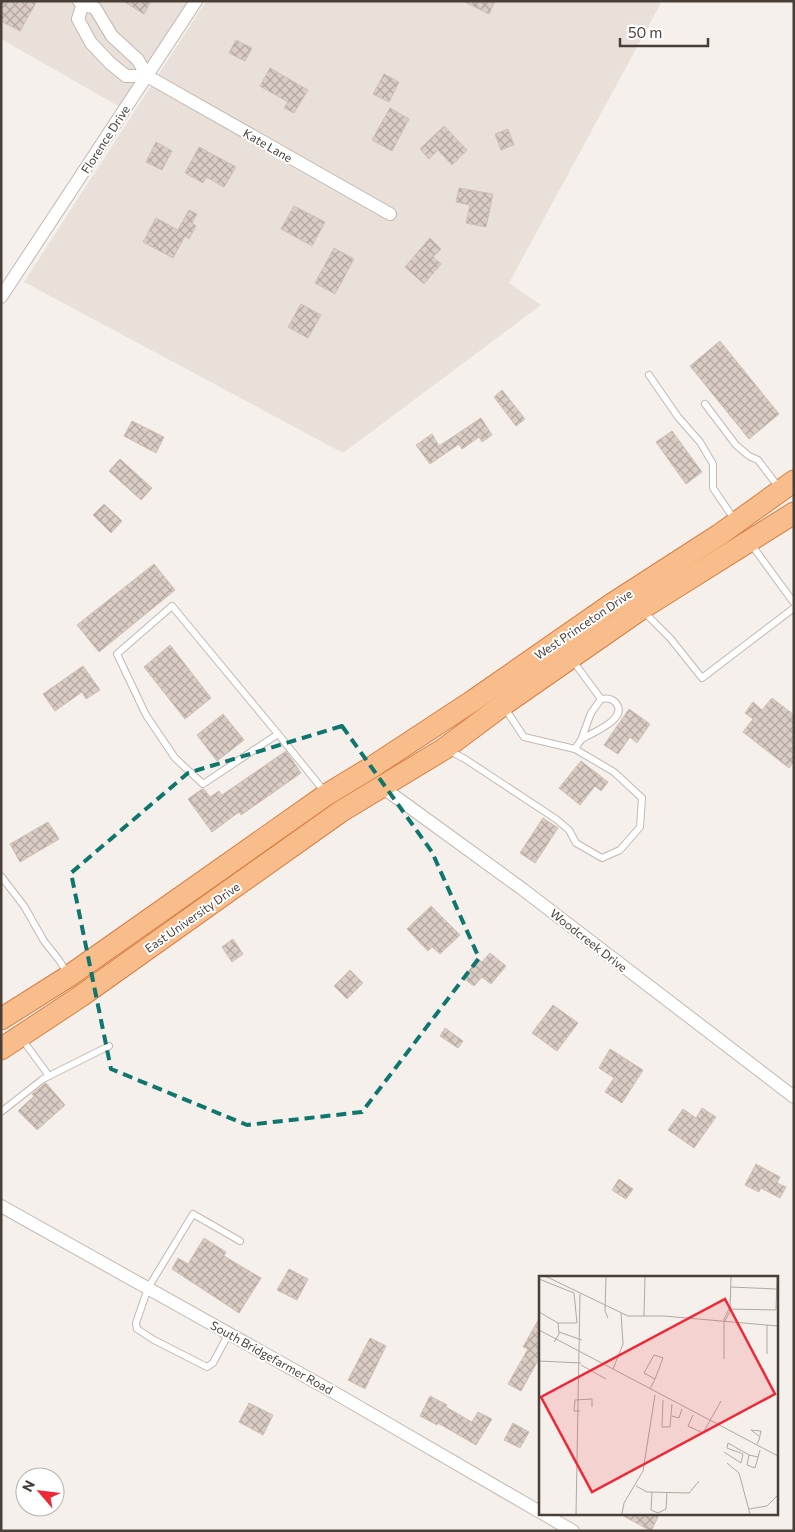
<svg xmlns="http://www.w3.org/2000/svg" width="795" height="1532" font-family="Commissioner,sans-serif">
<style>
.residential{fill:#e8e0d9}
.building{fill:url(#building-cross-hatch);stroke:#d0bfb4}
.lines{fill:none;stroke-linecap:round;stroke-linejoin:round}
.service-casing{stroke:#c3b8b1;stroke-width:8}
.minor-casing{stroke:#c3b8b1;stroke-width:14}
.trunk-casing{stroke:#d77f43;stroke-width:23}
.service{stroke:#fff;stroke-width:6}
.minor{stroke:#fff;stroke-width:12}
.trunk{stroke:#f8bd8a;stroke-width:21}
.marked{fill:none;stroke:#0f766e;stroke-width:4;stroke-dasharray:10 6;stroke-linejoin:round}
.labels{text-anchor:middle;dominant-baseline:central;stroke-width:4;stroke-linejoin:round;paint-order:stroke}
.street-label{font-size:12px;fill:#493f39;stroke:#fff}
.inset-road{fill:none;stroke:#b0a9a4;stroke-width:1}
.view{fill:#f02736;fill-opacity:0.15;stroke:#f02736;stroke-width:2.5}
.inset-edge{fill:none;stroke:#493f39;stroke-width:2.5}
</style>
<defs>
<pattern id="building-cross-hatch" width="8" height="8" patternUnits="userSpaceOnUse" patternTransform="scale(1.25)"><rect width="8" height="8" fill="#d9ccc4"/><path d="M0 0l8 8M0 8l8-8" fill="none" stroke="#b2a7a0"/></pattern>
</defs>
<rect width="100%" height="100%" fill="#f5f0eb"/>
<!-- residential -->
<g class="residential">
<polygon points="1,1 189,1 120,107 1,39"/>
<polygon points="206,1 662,1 509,283 541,305 343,453 24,282"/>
</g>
<!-- building -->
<g class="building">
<polygon points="1,1 37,1 20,31 1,21"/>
<polygon points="123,1 151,1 144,14"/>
<polygon points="463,1 495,1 489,14"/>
<polygon points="236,40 252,48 245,61 229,53"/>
<polygon points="270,68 308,90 294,113 284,108 288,102 260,86"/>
<polygon points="384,74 399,82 389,102 373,94"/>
<polygon points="390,108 409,119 392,151 372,140"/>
<polygon points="444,126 467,150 452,165 438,150 429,159 420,149"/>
<polygon points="508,129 514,145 501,150 495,134"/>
<polygon points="156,142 172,151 162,170 146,162"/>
<polygon points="199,147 236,167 224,187 206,177 203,183 185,173"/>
<polygon points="459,188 493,194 486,227 466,223 470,205 456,202"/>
<polygon points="294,206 325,222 312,246 281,229"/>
<polygon points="189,210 197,214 192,223 196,226 189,239 185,236 173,258 143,242 156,218 178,230"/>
<polygon points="430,238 441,249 433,257 441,264 424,284 405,267"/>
<polygon points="334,248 354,259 335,294 315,283"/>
<polygon points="301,304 321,315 308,338 288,327"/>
<polygon points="720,341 779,414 749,439 690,366"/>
<polygon points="502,390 525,419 516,426 494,397"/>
<polygon points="481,418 492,435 482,442 479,437 462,449 459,444 430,464 416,445 432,434 439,446"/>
<polygon points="132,421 164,437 156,453 124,436"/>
<polygon points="672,431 702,472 686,484 656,442"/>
<polygon points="120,459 152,488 141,500 109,471"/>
<polygon points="104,504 122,521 111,533 93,515"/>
<polygon points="154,564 175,590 99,652 77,625"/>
<polygon points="170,645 211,698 185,719 144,667"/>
<polygon points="83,666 100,690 86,699 82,692 55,711 43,694"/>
<polygon points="772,698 794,715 794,762 789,768 743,732 753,719 745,713 753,702 762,710"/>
<polygon points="629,709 650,724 637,743 630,737 618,754 604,745"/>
<polygon points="223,714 244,740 217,761 197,735"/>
<polygon points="286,751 301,773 241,815 239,812 212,832 188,799 202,789 204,789 210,797 219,791 222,795"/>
<polygon points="581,761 608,782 601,791 595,786 580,805 559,788"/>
<polygon points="543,818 558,828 535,863 520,853"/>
<polygon points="48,822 59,839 20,862 10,844"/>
<polygon points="431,906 460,935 440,954 432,947 428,951 407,929"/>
<polygon points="233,939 243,954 232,962 222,947"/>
<polygon points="490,953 506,966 491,984 482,977 474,986 463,978 478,959 482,962"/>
<polygon points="350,970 363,983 347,999 334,986"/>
<polygon points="553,1005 578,1023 557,1051 532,1033"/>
<polygon points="445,1028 463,1041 458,1048 440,1036"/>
<polygon points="610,1049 643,1070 622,1103 605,1092 614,1078 599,1068"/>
<polygon points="46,1083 65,1105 37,1130 18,1111 34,1096 32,1094"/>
<polygon points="702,1108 716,1117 694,1148 668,1130 683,1109 696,1118"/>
<polygon points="756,1164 780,1177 777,1183 786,1187 780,1198 761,1188 759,1192 745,1185"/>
<polygon points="619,1179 633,1189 626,1199 612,1190"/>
<polygon points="204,1238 226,1252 224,1256 261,1278 239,1313 172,1269 178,1258 188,1264"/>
<polygon points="289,1269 308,1279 297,1300 277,1290"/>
<polygon points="540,1317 540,1357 521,1391 508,1384 528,1349 523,1347"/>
<polygon points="370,1338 386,1346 365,1389 348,1380"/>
<polygon points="430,1396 447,1405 446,1407 472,1422 478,1412 492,1419 476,1445 438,1423 437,1425 420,1416"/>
<polygon points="249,1403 273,1415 263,1435 239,1422"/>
<polygon points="513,1423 529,1432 520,1448 504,1440"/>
<polygon points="618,1513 660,1513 651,1531"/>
</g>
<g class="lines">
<!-- service casing -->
<g class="service-casing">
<g id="service">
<polyline points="649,375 678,417 700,442 713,464 713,488 734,519"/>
<polyline points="705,404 736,445 749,456 758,460 780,489"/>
<polyline points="751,544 794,603"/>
<polyline points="644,612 670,638 702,678 794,608"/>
<path d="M573,661L601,699C606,698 612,698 616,703C629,719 591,733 582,739C579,742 577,746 575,749"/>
<polyline points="278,734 203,784 175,758 146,715 117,654 172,606 278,734 324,791"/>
<polyline points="581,740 591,713 601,699"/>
<polyline points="448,750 465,759 556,819 569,830 576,843 602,858 620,850 640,827 642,798 614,772 575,749 524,737 504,707"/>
<polyline points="1,876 24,906 44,941 59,960 67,973"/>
<polyline points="22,1039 49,1076"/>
<polyline points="1,1112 43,1079 109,1046"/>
<polyline points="229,1333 213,1363 207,1367 154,1340 137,1329 136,1323 148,1288 193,1214 240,1241"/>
</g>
</g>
<!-- minor casing -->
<g class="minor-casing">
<g id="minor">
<polyline points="79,1 82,4 95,8 112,36 138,60 147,76"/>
<polyline points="84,1 78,19 91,43 110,63 126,76 147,76 390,214"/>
<polyline points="1,297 196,1"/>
<polyline points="382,787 521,888 794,1097"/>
<polyline points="1,1206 335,1393 540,1512"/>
<polyline points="542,1513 573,1531"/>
</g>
</g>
<!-- trunk casing -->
<g class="trunk-casing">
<g id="trunk">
<polyline points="1,1019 69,976 326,795 372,767 474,700 612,604 719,535 794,481"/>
<polyline points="1,1049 81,996 340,812 444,749 503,705 641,609 794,513"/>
</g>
</g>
<!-- service -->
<use href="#service" class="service"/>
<!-- minor -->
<use href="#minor" class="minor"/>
<!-- trunk -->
<use href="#trunk" class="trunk"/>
</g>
<!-- marked area -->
<path class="marked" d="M342,726L432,852L479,958L362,1112L247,1125L111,1069L71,873L188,773Z"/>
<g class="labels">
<!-- street labels -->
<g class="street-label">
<text transform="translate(105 139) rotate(-57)">Florence Drive</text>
<text transform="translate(268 145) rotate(30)">Kate Lane</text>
<text transform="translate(583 624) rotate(-34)">West Princeton Drive</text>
<text transform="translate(192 917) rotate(-35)">East University Drive</text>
<text transform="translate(589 940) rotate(38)">Woodcreek Drive</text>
<text transform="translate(272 1357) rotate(29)">South Bridgefarmer Road</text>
</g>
</g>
<!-- overview -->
<g transform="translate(539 1276)">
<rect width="239" height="239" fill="#f5f0eb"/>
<path class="inset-road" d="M6,0L89,40H125L239,50M67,0L66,35L69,42M0,3L35,17L38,47H19L0,36M192,11L237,13M190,33L237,34L238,0M105,40L106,0M186,45L191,35L192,0M0,54L239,180M20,56L43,64M15,66L20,58L19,47M228,78V49M185,83V43L190,33M0,85L42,87M42,89L67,103M74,93L84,68L82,37M111,113L116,103L124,82L115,79L105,97L116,103M124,124L123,151H131L133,128M41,135H35L36,124L53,123V131M154,139L149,150L164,157L182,125M133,140L140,142L143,133M218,168L220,164L222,155L212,154L220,160M185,176L202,187L204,178L188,172L189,167L210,179M219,181L210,179L208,189L216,192L221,174M188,187L200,197L211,238M97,210L108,216L150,217L160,205M113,216L112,234L119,237L127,233L128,216M210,233L228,230L239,219M37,238L41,18M83,238L85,227L104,195L116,119"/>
<path class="view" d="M186,23L236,118L53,216L2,121Z"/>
<rect width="239" height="239" class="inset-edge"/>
</g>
<!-- border -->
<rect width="795" height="1532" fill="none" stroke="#493f39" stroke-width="5"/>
<!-- north arrow -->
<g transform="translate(40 1492) rotate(298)"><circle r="24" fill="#ffffff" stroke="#b6b2b0"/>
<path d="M0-4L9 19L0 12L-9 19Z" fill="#f02736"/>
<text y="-8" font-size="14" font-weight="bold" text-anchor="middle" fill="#493f39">N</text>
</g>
<!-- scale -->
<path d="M620 38v8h88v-8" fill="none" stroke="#493f39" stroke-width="2.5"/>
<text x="628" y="38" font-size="15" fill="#493f39" stroke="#ffffff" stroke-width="4" paint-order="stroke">50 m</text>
</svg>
